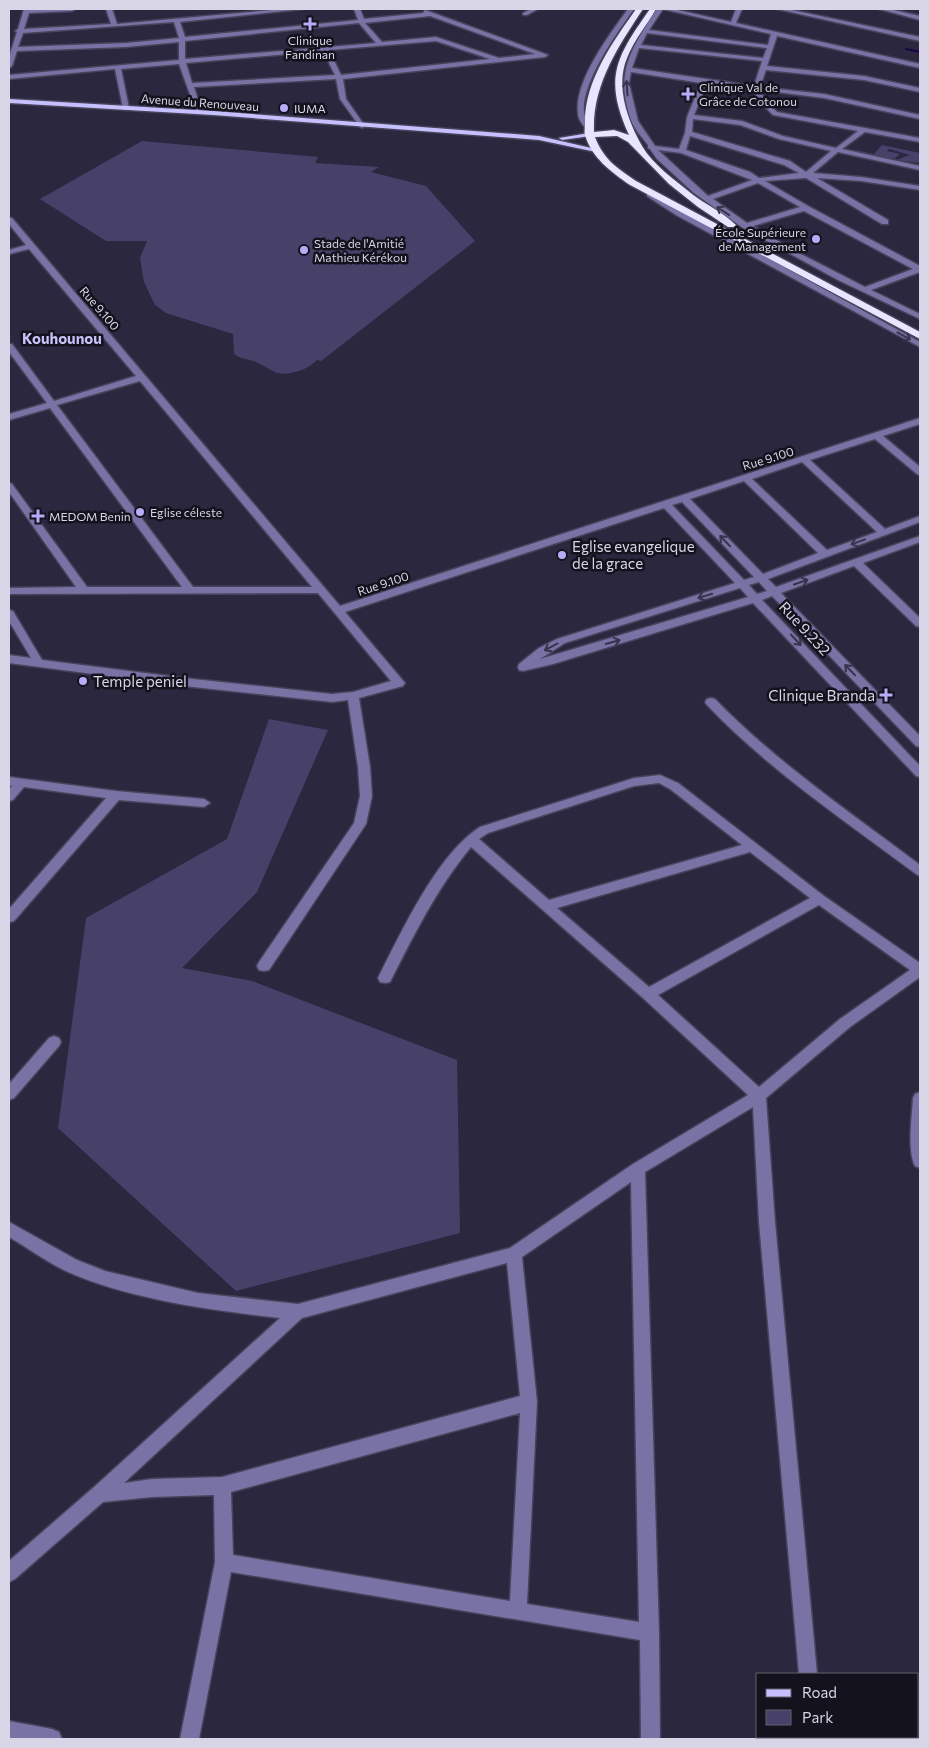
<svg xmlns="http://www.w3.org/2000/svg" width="929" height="1748" font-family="Commissioner,sans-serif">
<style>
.green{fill:#47416a}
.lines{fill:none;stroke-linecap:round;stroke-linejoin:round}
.stream{stroke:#1b0346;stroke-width:2}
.minor-casing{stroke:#46435a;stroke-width:3}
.major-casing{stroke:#46435a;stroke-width:3}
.highway-casing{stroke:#46435a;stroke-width:3}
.minor{fill:#7972a5;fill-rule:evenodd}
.major{fill:#c7c0ff;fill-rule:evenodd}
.highway{fill:#e7e5ff;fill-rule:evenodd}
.oneway{stroke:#37344d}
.poi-dot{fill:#b6acf8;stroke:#13121d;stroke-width:2}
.labels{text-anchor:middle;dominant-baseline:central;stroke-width:5;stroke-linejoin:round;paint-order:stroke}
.far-poi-label{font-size:12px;fill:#d8d6e6;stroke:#13121d;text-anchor:start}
.far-street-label{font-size:12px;fill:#d8d6e6;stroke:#13121d}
.far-quarter-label{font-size:15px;font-weight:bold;fill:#c7c1fa;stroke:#13121d}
.poi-label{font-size:15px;fill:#d8d6e6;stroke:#13121d;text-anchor:start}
.street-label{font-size:15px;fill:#d8d6e6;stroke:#13121d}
</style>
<rect width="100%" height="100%" fill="#2a273f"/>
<!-- green -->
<g class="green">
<path d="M142,141L318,157L315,163L379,167L371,172L426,186L475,241L321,361L317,360C309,369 290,376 277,373C270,370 263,365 256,362C248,359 241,359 234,354L233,334L166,313L155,305L144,282L140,258L147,241H106L40,199Z"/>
<polygon points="882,145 920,153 920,163 896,160 910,155 889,149 887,151 900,154 894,159 853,153 855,150 874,154"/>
<polygon points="269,719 328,730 257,892 182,968 252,981 457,1060 460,1233 236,1291 58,1128 86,918 227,839"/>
</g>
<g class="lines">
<!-- stream -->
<polyline class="stream" points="906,49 920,52"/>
<!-- minor casing -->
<g class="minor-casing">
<g id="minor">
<path d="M24,9H75L72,11L29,13L24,29L111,24L106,9H112L117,24L283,9H303L180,22L185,37L358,20L354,9H360L364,19L423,13L425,10L548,55L545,57L343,79L346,99L365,126L362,128L360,127L340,99L336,79L194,87L202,113L197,114L179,64L121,69L129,108L126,110L123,108L115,69L9,79V75L179,60V42L126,47L17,51L12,66L9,68V57L17,32L15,31L18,29ZM430,16L535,54L499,58L436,37L382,42L365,23ZM174,22L179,38L126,43L18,47L23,33ZM359,23L376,43L185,59V41ZM436,41L490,59L341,75L329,50ZM323,51L335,75L192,83L186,63Z"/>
<polygon points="531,9 538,9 527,15 523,15 523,13"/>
<path d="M628,9H634C618,31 577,88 585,116C586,120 590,125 592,129L587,130C583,125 578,120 578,113C574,81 610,34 628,9Z"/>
<path d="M657,9H663L649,30L768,45L771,34L663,9H673L731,22L736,9H742L736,23L920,64V68L777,36L767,66L864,76L920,88V92L864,80L766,70L760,87L824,94L920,115V119L824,98L760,90L765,100L777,112L920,138V142L865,132L842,149L920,166V170L838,152L813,173L861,177L920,186V190L861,181L817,178L888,220V224H882L806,178L765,181L808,206L920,266V272L871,290L920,314V319L838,280L743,228L694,193L657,159L650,149L648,148V145C642,137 634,129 631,120C614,73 632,47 657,9ZM647,33L767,48L763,58L641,45ZM639,48L762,61L754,86L632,68ZM631,72L701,83L687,117L685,133L679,149L655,146L638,121L629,83ZM707,84L753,90L760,102L773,115L858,131L836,148L783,136L742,121L694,115ZM693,119L740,125L779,139L831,151L806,172L790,161L692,132ZM690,136L784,165L799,173L759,178L750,172L686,150ZM658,150L681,153L752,180L708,196ZM758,183L798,206L800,207L747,223L713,199ZM804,211L913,269L865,287L795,251L753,226Z"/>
<polygon points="777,9 787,9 920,37 920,41"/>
<polygon points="879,9 889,9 920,16 920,20"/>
<polygon points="647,192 653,192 682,211 920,342 920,347 676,215 647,196"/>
<path d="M9,218H12L340,606L920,418V424L883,436L920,467V475L917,474L875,439L810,460L885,529L920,516V522L768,579L776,587L920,536V542L863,563L920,618V627L916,626L854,566L781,593L920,736V747L916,746L772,596L762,600L920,766V777L916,776L753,603L553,664L523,671L519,670L518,667L519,664L539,648L557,639L735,583L664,508L345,612L405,683L403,686L359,698L370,767L372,796L366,824L269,970L264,971L259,970L257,966L259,962L354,823L360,796L358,767L348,700L332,702L193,687L9,663V655L31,658L9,621V610L13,611L42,660L193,679L332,694L353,692L391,681L318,593L9,594V588L76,587L9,492V483L12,484L87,587H182L50,408L9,420V414L47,403L9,352V344H12L54,401L136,376L29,249L9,254V250L26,245L9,224ZM140,381L312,587H193L57,405ZM802,462L877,532L827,550L752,479ZM744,481L818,553L763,574L690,499ZM682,502L754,577L744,580L672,505ZM759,582L767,591L757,594L749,585ZM740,588L748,597L540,659L565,643Z"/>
<path d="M711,698L715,699C776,762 850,812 920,865V876L916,874C844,820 769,770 707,705L705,702L707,699Z"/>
<path d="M660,775L678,783L824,896L920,963V977L850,1027L766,1098L775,1222L817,1674H799L759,1222L753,1107L645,1172L659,1633L660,1739H641L640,1640L231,1572L199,1739H180L215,1562L214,1495L152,1497L103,1502L15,1579L9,1582V1561L93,1488L280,1318C211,1310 132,1300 68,1272C48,1263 28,1248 9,1237V1222L77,1260L105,1271L198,1293L298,1304L510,1248L633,1164L748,1095L643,998L471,847C437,888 414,935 390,982L385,983L380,982L378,978C401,933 437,854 480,827L634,778ZM659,783L670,789L742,845L549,900L479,839L488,833L634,786ZM750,852L810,898L649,987L557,908ZM819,905L910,970L840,1019L759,1087L658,995ZM631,1182L639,1622L527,1604L537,1402L522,1257ZM507,1263L520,1396L222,1477L152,1479L124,1483L302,1318ZM520,1413L510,1601L233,1555L231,1492Z"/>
<polygon points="9,777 116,791 204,799 210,803 204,807 119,800 14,921 9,922 9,909 106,798 24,787 13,800 9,801 9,789 12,786 9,785"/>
<polygon points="54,1036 59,1038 61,1042 59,1046 14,1098 9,1100 9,1084 49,1038"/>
<path d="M920,1092V1168L915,1166C907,1150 912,1116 913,1098L915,1094Z"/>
<polygon points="9,1721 52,1729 59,1732 62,1739 9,1739"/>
<polygon points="803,1737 823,1737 824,1739 804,1739"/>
</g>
</g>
<!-- major casing -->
<g class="major-casing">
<g id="major">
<polygon points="9,99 213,111 539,136 600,150 596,152 539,140 213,115 9,103"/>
<polygon points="589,133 591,134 591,136 562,140 559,138"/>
</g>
</g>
<!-- highway casing -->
<g class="highway-casing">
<path id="highway" d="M636,9H643C618,47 592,85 594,132L614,130L629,135C603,78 616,57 650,9H656C647,25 634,40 627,58C615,87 628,121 642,146C653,165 675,180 692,194C705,204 724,213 736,225L734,227H728L698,207L669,184L628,142L617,136L595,137C604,160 616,167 636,181L920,332V339L630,185C610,171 592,158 585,135C584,133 585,126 585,124C584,81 613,42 636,9Z"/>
</g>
<!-- minor -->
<use href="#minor" class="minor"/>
<!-- major -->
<use href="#major" class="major"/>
<!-- highway -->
<use href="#highway" class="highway"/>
</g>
<!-- one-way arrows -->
<defs><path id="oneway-shaft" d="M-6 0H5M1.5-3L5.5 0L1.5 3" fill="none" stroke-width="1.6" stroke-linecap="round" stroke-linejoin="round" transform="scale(1.25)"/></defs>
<g class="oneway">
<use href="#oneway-shaft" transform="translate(627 88) rotate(-94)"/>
<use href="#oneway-shaft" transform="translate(723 211) rotate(-146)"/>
<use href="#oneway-shaft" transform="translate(904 336) rotate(29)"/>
<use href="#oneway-shaft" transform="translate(725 541) rotate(-134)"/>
<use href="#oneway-shaft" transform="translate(858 542) rotate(160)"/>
<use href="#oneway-shaft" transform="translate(801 582) rotate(-19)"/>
<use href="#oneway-shaft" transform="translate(705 596) rotate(163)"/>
<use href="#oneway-shaft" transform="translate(796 640) rotate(47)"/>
<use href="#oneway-shaft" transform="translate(613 642) rotate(-16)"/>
<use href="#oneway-shaft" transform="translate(551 647) rotate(152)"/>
<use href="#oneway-shaft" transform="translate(850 670) rotate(-134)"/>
</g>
<!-- markers -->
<g class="poi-dot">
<path d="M307.5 16.5h5v5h5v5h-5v5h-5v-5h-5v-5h5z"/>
<path d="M685.5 86.5h5v5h5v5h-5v5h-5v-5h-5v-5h5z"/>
<circle cx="284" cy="108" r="5"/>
<circle cx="816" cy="239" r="5"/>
<circle cx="304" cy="250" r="5"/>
<circle cx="140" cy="512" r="5"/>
<path d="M35.5 508.5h5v5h5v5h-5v5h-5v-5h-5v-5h5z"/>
<circle cx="562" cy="555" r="5"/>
<circle cx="83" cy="681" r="5"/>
<path d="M883.5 687.5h5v5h5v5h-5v5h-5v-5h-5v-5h5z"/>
</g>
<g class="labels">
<!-- far-poi labels -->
<g class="far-poi-label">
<text x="310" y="40" text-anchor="middle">Clinique<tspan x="310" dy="14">Fandinan</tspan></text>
<text x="699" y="87">Clinique Val de<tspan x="699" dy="14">Grâce de Cotonou</tspan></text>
<text x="294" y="108">IUMA</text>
<text x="806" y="232" text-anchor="end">École Supérieure<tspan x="806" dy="14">de Management</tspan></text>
<text x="314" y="243">Stade de l'Amitié<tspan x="314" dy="14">Mathieu Kérékou</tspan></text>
<text x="150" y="512">Eglise céleste</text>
<text x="49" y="516">MEDOM Benin</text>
</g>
<!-- far-street labels -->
<g class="far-street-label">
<text transform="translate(200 102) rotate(4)">Avenue du Renouveau</text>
<text transform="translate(100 308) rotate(49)">Rue 9.100</text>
<text transform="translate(768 458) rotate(-17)">Rue 9.100</text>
<text transform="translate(383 583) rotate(-18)">Rue 9.100</text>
</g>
<!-- far-quarter labels -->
<g class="far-quarter-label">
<text x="62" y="338">Kouhounou</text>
</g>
<!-- poi labels -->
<g class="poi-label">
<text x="572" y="546">Eglise evangelique<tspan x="572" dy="17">de la grace</tspan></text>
<text x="93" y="681">Temple peniel</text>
<text x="875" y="695" text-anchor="end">Clinique Branda</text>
</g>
<!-- street labels -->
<g class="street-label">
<text transform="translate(805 628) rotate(47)">Rue 9.232</text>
</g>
</g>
<!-- border -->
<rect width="929" height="1748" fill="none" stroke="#d8d6e6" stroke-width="20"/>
<!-- legend -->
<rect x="756" y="1673" width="162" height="65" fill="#13121d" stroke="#62606d"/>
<rect x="766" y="1689" width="25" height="8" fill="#c7c0ff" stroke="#62606d"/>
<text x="802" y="1698" font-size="15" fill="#d8d6e6">Road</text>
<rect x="766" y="1710" width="25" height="15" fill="#47416a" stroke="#62606d"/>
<text x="802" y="1723" font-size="15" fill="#d8d6e6">Park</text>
</svg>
